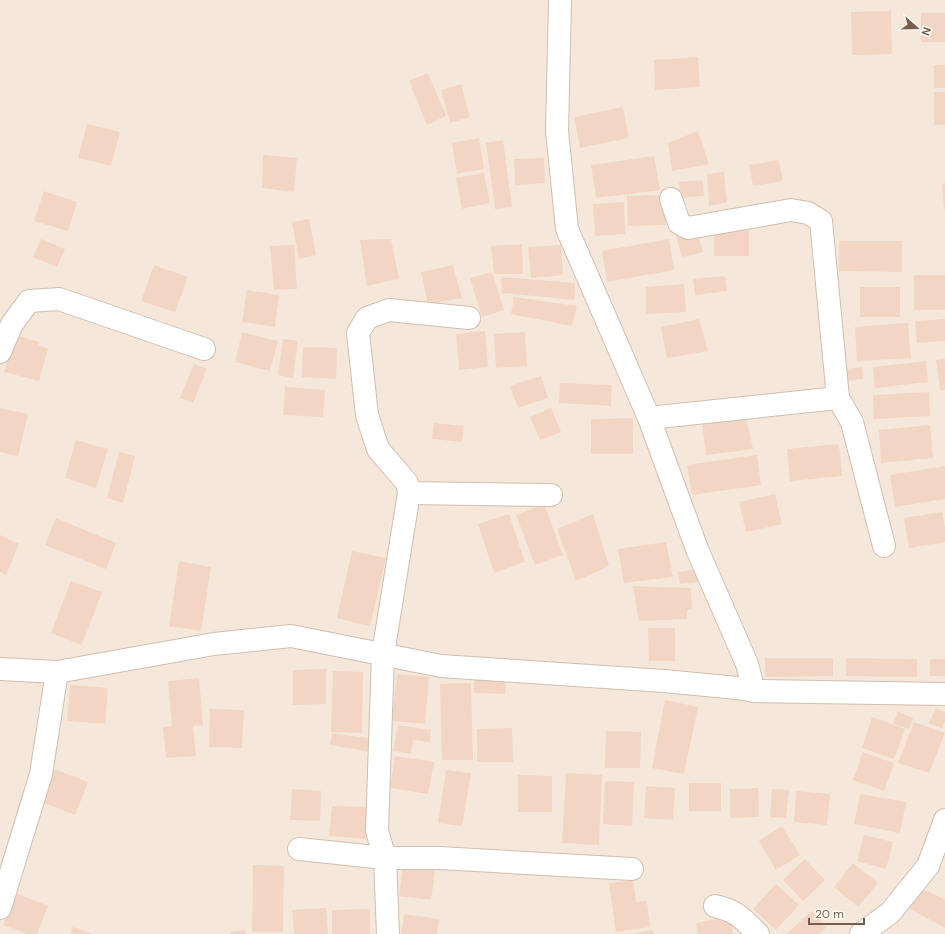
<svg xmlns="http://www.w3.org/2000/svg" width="945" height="934" font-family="'DM Sans',sans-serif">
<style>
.residential{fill:#f5e8da}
.building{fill:#f3d5c3}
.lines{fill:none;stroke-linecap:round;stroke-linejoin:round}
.minor-casing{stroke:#d1beb0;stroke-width:24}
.minor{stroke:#fff;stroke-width:22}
</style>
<rect width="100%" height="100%" fill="#fdf6ec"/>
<!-- residential -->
<rect class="residential" x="0" y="0" width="945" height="934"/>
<!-- building -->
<g class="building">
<polygon points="891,11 892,54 852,55 851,12"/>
<rect x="921" y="13" width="24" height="29"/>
<polygon points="698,57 700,87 655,90 654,60"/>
<rect x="934" y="65" width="11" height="23"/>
<polygon points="428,73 446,116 427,125 409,81"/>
<polygon points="461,84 470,117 450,123 441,90"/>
<rect x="934" y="92" width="11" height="33"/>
<polygon points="623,107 629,138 580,148 574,117"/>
<polygon points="87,124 120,132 111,166 78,158"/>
<polygon points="698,131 709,164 672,171 668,143"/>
<polygon points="479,138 484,169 457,174 452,143"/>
<polygon points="503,140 512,207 495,209 486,143"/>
<polygon points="263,155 297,158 294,192 262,188"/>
<polygon points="654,156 660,190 596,198 591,165"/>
<polygon points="544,158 545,183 515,185 514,159"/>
<polygon points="779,160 783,181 753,186 749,165"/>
<polygon points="724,172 727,202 709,206 707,174"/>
<polygon points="484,173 490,203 462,209 456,178"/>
<polygon points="703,180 704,196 680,198 679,182"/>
<polygon points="945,183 945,209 944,209 942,184"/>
<polygon points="44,191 77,202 68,231 34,221"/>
<polygon points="666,195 666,225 628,226 627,196"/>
<polygon points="624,202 625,234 595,236 593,204"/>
<polygon points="309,219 316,255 299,259 292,222"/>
<rect x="714" y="226" width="35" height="30"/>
<polygon points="697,231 703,252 682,257 676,236"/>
<polygon points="41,239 65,249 57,267 33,257"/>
<polygon points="391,239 399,279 367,286 360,240"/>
<polygon points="669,239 674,270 607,282 602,251"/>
<polygon points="839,241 902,241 902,272 839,271"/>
<polygon points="522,244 523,274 494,274 491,246"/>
<polygon points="294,245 297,289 274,290 270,246"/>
<polygon points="561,245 563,275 531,278 528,247"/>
<polygon points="154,265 188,277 175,312 141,301"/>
<polygon points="453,265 462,298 428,304 421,272"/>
<polygon points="492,272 504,310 482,317 470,278"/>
<rect x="914" y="275" width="31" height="35"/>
<polygon points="725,276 727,291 695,295 693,279"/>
<polygon points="501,277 575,283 574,300 502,293"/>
<polygon points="684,284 686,312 646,314 646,287"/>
<rect x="860" y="287" width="40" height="30"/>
<polygon points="247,290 279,295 275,327 242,322"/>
<polygon points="514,297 577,306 572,326 511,314"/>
<polygon points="699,319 708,351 667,358 661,327"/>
<polygon points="945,319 945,341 917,343 915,321"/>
<polygon points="908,323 911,358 857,361 855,327"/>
<polygon points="485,331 488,367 459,370 456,334"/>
<polygon points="242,332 278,341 270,371 235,362"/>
<polygon points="525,332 527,366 496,368 494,334"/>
<polygon points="16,335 40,342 38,345 48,349 39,381 4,372 7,362 0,362"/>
<polygon points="283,339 298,341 293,378 278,375"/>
<polygon points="303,347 337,348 336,379 302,377"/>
<polygon points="945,359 945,390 940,390 936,360"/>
<polygon points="926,361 928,382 875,388 873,367"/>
<polygon points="194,364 207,369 193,403 180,398"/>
<polygon points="862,367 863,379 846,381 845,369"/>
<polygon points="541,376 548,398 518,408 510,386"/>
<polygon points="560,383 612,385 611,406 559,403"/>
<polygon points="285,387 325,390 323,417 283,415"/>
<polygon points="929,392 930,416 874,419 873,395"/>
<polygon points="0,408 28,414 18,456 0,452"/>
<polygon points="551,408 561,432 540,440 530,417"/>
<polygon points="746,417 753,449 706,455 702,423"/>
<polygon points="633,418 633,454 591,454 591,419"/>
<polygon points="434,423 464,426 462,442 432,439"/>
<polygon points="930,425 933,458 881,463 879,430"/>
<polygon points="76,440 108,449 96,488 65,478"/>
<polygon points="839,444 842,476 790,481 787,449"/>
<polygon points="119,452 135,456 123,503 107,498"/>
<polygon points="757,455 761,485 692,495 687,465"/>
<polygon points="945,466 945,499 895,507 890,475"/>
<polygon points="775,494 782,524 746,532 739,502"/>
<polygon points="544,504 563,555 535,565 516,515"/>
<polygon points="942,512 945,528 945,542 909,548 904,518"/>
<polygon points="509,514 525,562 494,573 478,524"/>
<polygon points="593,514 609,566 576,581 557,529"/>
<polygon points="56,518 116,543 106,569 45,545"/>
<polygon points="0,535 19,544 6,575 0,572"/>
<polygon points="666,542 673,577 624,583 618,549"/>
<polygon points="352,551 386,558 370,626 337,618"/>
<polygon points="179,561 211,567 201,631 169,626"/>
<polygon points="696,569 698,582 680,584 678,572"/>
<polygon points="71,581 102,592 82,645 51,633"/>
<polygon points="633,586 691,588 692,609 687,610 687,619 639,621"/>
<polygon points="648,628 675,628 675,661 649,661"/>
<polygon points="765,658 833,658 833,676 765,677"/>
<polygon points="846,658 917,659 917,677 846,676"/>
<rect x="930" y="659" width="15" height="17"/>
<polygon points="326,669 326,704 293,705 293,670"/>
<polygon points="333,671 363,672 362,733 331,732"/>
<polygon points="397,674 429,677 425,724 392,721"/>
<polygon points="199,678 203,725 193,726 196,756 166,758 163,727 172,726 168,681"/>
<polygon points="474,679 506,679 505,694 474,693"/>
<polygon points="471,683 473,760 442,760 440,684"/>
<polygon points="70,685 108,688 105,724 67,721"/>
<polygon points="665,700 698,707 684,774 652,768"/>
<polygon points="936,708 945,712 945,721 942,728 929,723"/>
<polygon points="210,709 244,710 242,748 209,747"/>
<polygon points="898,712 913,718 909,729 893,724"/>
<polygon points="872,717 905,729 894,759 862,748"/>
<polygon points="914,722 945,733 929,773 898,763"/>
<polygon points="398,725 431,730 430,742 413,740 411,754 393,751"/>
<polygon points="512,728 513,762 477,762 477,729"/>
<polygon points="606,731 641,732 640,768 605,768"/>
<polygon points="332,733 374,739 372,752 330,745"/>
<polygon points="863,752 894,763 884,791 853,780"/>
<polygon points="395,756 434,762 428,794 390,788"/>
<polygon points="54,769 88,782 75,815 41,802"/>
<polygon points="446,770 471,773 462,826 438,823"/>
<polygon points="566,773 602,775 599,845 562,843"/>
<polygon points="518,775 552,776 552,812 518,812"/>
<polygon points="605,781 634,782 632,826 603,824"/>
<rect x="689" y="783" width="32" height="28"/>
<polygon points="646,786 675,788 673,820 644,818"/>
<polygon points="758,788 759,817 730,818 730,789"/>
<polygon points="292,789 321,791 320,821 290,820"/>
<polygon points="772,789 789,790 786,818 770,817"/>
<polygon points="796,791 830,794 827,825 794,822"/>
<polygon points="860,794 906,802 900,833 854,824"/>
<polygon points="332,806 368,807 366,839 329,836"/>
<polygon points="782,826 800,855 776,870 759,841"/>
<polygon points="864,835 893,842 886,869 857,861"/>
<polygon points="805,859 825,880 803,901 783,880"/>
<polygon points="853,863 878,883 858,907 834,887"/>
<polygon points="253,865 284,866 283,932 252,932"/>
<polygon points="403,866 435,870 431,900 399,896"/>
<polygon points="633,880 636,902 647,901 650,927 616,932 609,883"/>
<polygon points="776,884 799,905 776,930 753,909"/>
<polygon points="919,887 945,900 945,928 908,908"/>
<polygon points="16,893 48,906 37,934 28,934 3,925"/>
<polygon points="326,908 328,934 294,934 292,910"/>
<polygon points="370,909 370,934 332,934 332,910"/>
<polygon points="812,911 826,928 819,934 786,934"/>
<polygon points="404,914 439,919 437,934 401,934"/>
<polygon points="730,916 733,934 698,934 696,923"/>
<polygon points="73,927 93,934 70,934"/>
<polygon points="245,930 246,934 230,934 230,932"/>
<polygon points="653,930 654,934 635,934 635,933"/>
</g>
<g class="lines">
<!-- minor casing -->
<g class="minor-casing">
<g id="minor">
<polyline points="560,0 557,131 567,229 649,418 697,549 747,664 754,691"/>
<polyline points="671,199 679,223 688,228 791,210 808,213 821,221 838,398"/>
<polyline points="469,318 389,310 367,318 358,333 367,415 378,449 407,483 409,493 383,654 377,831 385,858 440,858 632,869"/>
<polyline points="0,352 12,324 29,301 59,299 204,349"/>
<polyline points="649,418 838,398 852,422 884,546"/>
<polyline points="409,493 551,495"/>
<polyline points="0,669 57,672 214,644 291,636 441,666 664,681 737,688 754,691 945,694"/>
<polyline points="299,849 385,858 388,934"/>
<path d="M715,906C737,911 743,919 758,934"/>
<polyline points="0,908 41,774 57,672"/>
<polyline points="861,934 890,913 928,866 945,820"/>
</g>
</g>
<!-- minor -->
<use href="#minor" class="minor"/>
</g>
<!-- north arrow -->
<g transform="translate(917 28) rotate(110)" stroke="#fffaf3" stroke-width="3" paint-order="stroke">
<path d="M0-3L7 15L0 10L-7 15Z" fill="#7a5c4d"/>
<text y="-6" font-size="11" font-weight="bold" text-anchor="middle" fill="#7a5c4d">N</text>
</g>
<!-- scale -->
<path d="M809 918v6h55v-6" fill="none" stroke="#7a5c4d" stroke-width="2"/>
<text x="815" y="918" font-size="12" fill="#7a5c4d" stroke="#fffaf3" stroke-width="3" paint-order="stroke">20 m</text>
</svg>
